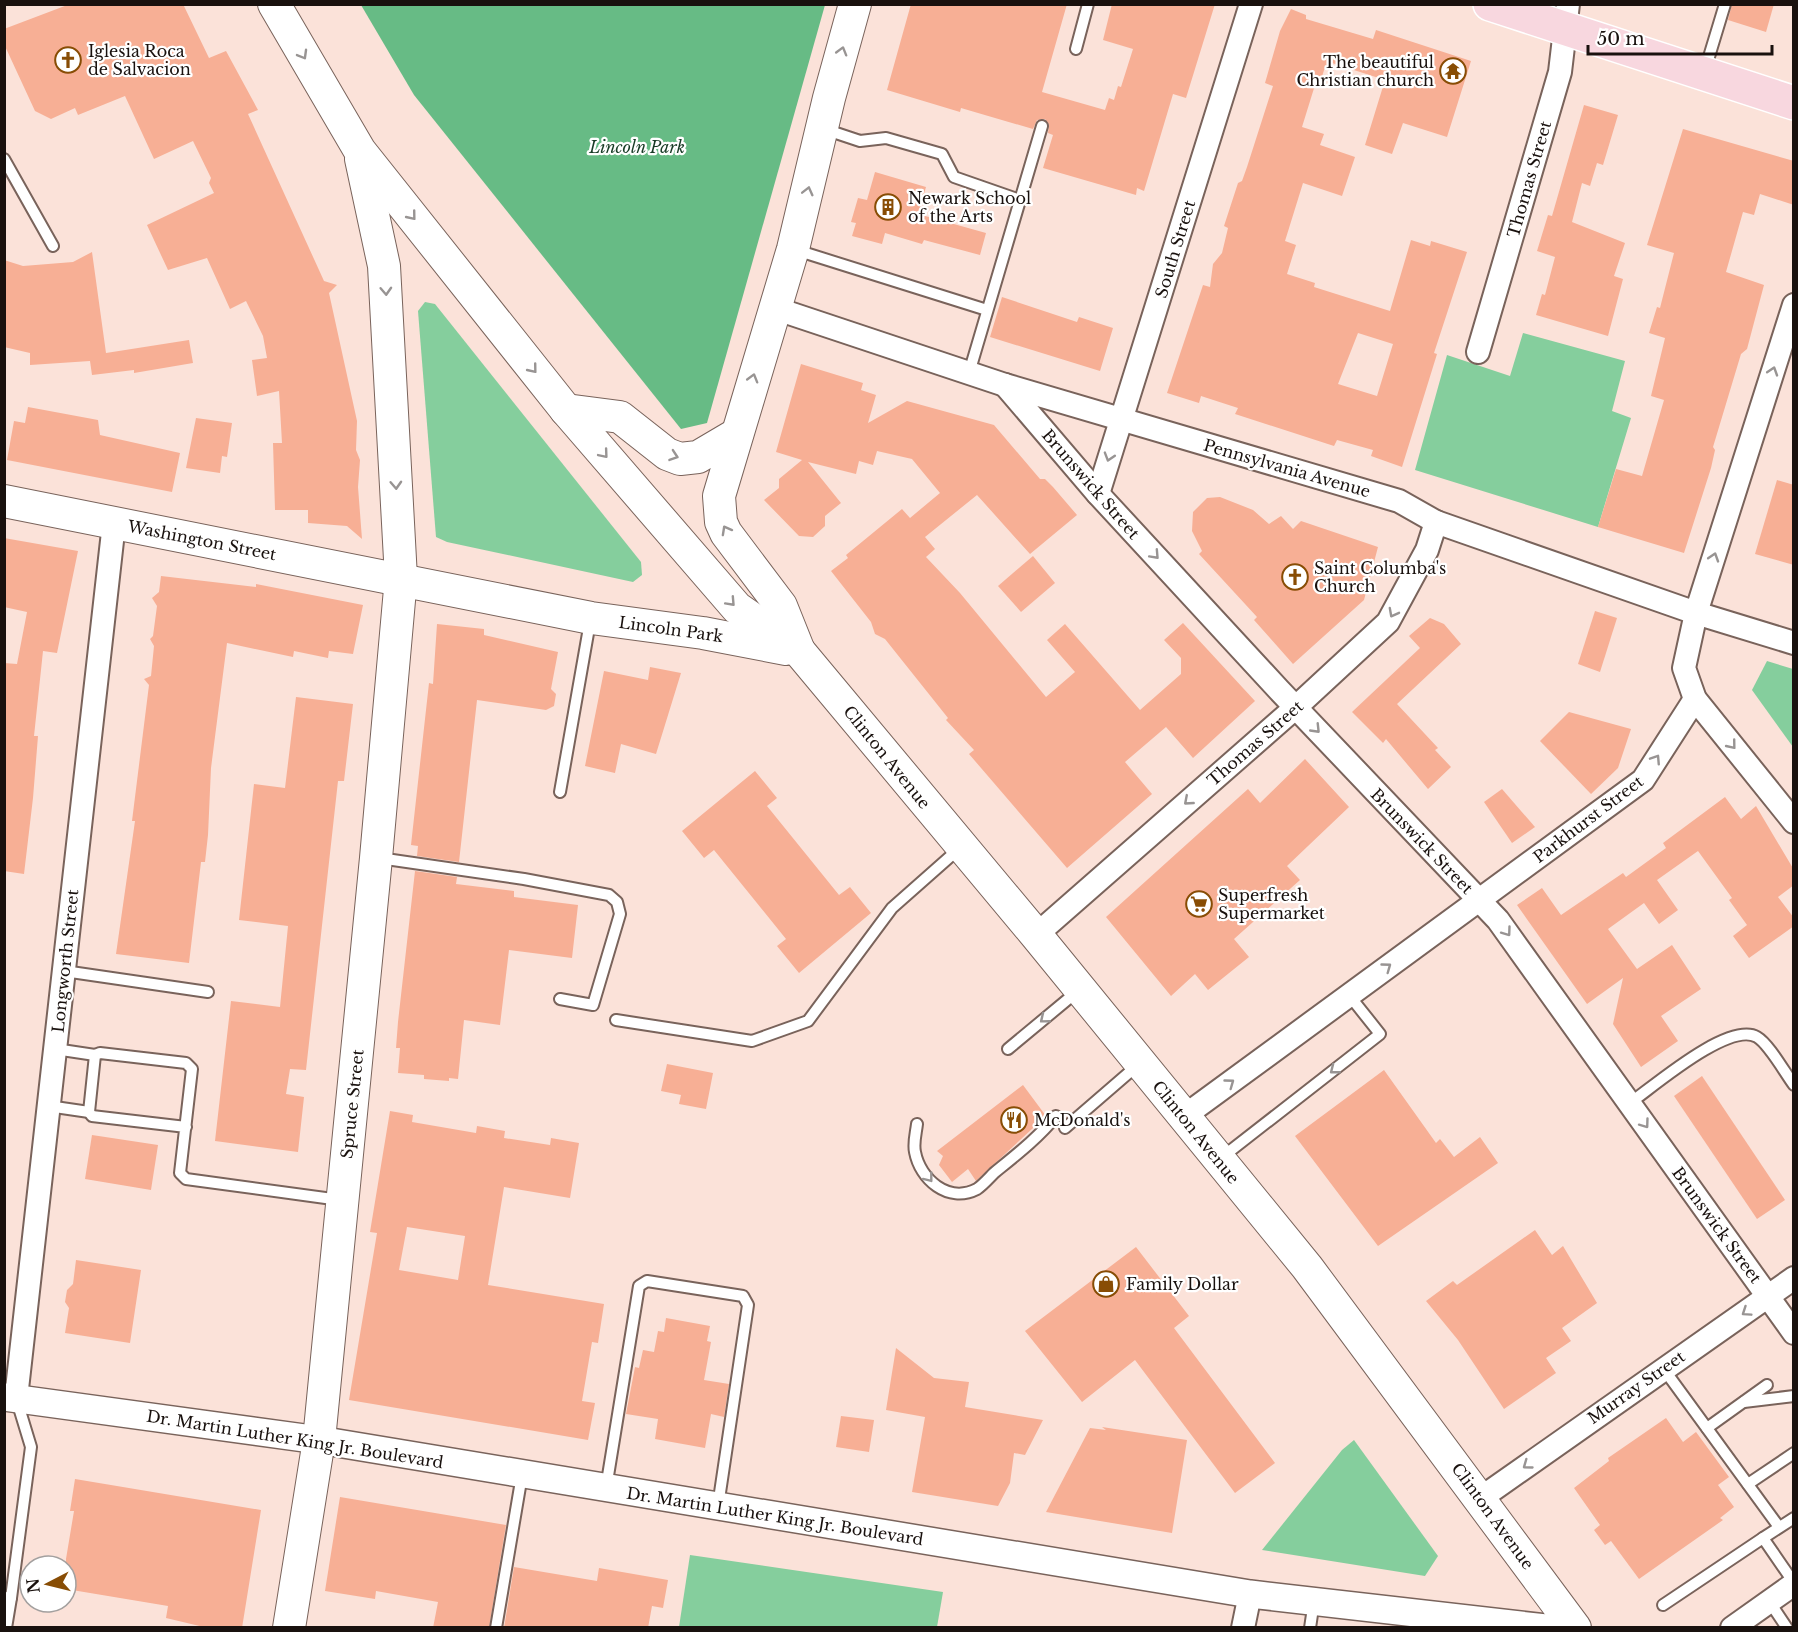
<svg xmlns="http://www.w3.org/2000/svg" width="1798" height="1632" font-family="'Libre Baskerville',serif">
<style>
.green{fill:#85ce9d}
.forest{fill:#67bb85}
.building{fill:#f7af95;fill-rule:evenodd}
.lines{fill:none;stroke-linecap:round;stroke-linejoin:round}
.service-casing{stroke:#79635b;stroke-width:14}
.minor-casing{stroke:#79635b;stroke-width:26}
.tertiary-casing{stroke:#79635b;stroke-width:30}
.secondary-casing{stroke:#79635b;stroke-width:34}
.primary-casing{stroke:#fff;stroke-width:36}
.service{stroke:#fff;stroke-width:10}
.minor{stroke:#fff;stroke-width:22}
.tertiary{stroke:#fff;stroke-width:27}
.secondary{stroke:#fff;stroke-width:32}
.primary{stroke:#f8d7df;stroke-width:33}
.oneway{stroke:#989493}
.labels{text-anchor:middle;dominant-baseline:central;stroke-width:4.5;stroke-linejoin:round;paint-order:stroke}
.poi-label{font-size:16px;fill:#19110e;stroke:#fff;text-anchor:start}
.park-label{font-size:16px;font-style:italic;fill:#173b25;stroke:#fff}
.street-label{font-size:16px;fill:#19110e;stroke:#fff}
</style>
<rect width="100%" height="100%" fill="#fbe2d9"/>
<!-- green -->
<g class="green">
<polygon points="425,302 435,304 641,562 642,575 633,582 447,542 436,537 418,311"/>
<polygon points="1523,333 1625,361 1612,411 1631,418 1598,527 1415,470 1447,355 1510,376"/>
<polygon points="1767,661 1793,669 1793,747 1752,690"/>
<polygon points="1354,1440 1438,1556 1425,1576 1262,1550 1342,1450"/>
<polygon points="690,1555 943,1592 937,1627 679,1627"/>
</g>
<!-- forest -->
<polygon class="forest" points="361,5 825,5 707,423 681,429 414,95"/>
<!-- building -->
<g class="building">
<polygon points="70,4 183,4 209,58 226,51 258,110 248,114 324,281 337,285 329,293 357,421 356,450 360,460 358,487 362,539 347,526 308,523 308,510 275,510 273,443 282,443 279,391 257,396 252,360 267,358 263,336 246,301 230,309 207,258 168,270 147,225 214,193 209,183 211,178 193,141 154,159 125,96 78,115 75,108 51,119 35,111 4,44 4,29"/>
<polygon points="911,4 1067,4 1042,92 1105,110 1109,98 1114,100 1118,86 1121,87 1133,49 1103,40 1112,4 1215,4 1186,98 1173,94 1144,191 1137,188 1136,195 1043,168 1053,135 1048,133 1049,125 1045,119 1037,120 1033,129 961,108 960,112 887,90"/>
<polygon points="1732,4 1774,4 1766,32 1728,20"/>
<path d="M1291,9L1306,15V19L1373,39L1376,30L1471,61L1447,137L1403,123L1392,154L1365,145L1385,80L1332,63L1330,69L1325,67L1320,83L1315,85L1302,127L1324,134L1320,145L1355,157L1342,196L1303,183L1285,241L1296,245L1287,274L1315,283L1314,287L1390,311L1411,240L1430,246L1431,241L1467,252L1434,353L1437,354L1402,467L1371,456L1373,450L1337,440L1334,446L1235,414L1238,408L1201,396L1199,403L1167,393L1203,285L1210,287L1213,264L1222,253L1228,228L1224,226L1238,183L1242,181L1247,167L1273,86L1265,83L1280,31ZM1358,333L1393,344L1377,396L1338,384Z"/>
<polygon points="1584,105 1618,115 1603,165 1597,163 1590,186 1582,183 1572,222 1625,243 1614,276 1623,279 1608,336 1536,315 1542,294 1545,295 1555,257 1537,251 1548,215 1552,216"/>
<polygon points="1683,129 1794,161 1794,205 1760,194 1754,215 1743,212 1726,272 1764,285 1747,349 1741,354 1713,447 1715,450 1711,468 1684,553 1598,527 1616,469 1642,476 1664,400 1651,396 1665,338 1649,333 1657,307 1660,308 1674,253 1647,245"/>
<polygon points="875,172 926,187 918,214 986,233 980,255 924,240 922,244 885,233 882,244 852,236 856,223 851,222 858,198 867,200"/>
<polygon points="92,252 106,353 189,340 193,363 134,373 134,370 92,375 90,361 30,365 30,353 4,347 4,260 23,266 73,262"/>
<polygon points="1002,297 1077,322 1079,317 1113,328 1100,371 990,337"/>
<polygon points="801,364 863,383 861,390 876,395 868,423 907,401 994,425 1040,479 1045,479 1053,487 1077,515 1030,554 977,495 925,537 935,549 926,557 960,593 1046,697 1075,672 1047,640 1065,624 1140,710 1181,674 1181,658 1164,640 1183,623 1255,701 1193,758 1166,727 1125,762 1152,794 1067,868 969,754 974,750 946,720 948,718 885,639 875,634 871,622 831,571 848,558 846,555 902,509 910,518 940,493 912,459 877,451 873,465 859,461 856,474 808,462 841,503 825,516 825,526 813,537 799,536 764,500 779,488 779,479 802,460 776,452"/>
<polygon points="28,407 98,420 100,435 180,453 172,492 7,460 14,421 25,423"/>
<polygon points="196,418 232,423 227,457 222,456 220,473 186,468"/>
<polygon points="1777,480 1794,485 1794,565 1755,554"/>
<polygon points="1220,497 1253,510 1269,524 1281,516 1293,529 1301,521 1378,547 1364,600 1293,664 1254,620 1257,617 1199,554 1202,551 1192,531 1193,512 1207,498"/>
<polygon points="4,538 78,551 57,653 43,651 34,736 38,736 33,798 24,874 4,871 4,663 17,664 27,612 4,607"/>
<polygon points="1033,556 1055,583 1021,612 998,586"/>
<polygon points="161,576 256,587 256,584 363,605 353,654 329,651 328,658 294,651 293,657 227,643 211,768 208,835 205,862 201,862 189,963 116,954 135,821 132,821 149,685 144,679 151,676 154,646 150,639 153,636 157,606 152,598 159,592"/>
<polygon points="1595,611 1617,618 1600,672 1578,664"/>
<polygon points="1430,618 1444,624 1461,644 1397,704 1438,748 1435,750 1451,767 1428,789 1386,739 1383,743 1352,712 1420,648 1409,636"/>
<polygon points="437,624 484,629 484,635 558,652 551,689 556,694 554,706 546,710 477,700 459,862 417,856 418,846 411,845 429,683 433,684"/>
<polygon points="650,667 681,673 656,754 621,744 615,773 585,766 604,671 648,680"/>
<polygon points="296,697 353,704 344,781 338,781 306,1070 290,1069 286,1094 304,1097 298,1152 215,1141 231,1001 280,1007 288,926 239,920 254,784 285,788"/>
<polygon points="1569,712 1631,729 1618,768 1591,794 1540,741"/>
<polygon points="1305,759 1349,807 1287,866 1300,880 1234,939 1249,957 1208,990 1195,974 1171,996 1106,917 1248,789 1260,803"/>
<polygon points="755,771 777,798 767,806 839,895 850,887 871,913 799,973 777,946 786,939 714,850 704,858 682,831"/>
<polygon points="1502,789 1535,827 1512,843 1484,802"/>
<polygon points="1725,797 1741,819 1756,806 1794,870 1794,885 1778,897 1794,918 1794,926 1749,958 1733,936 1747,925 1729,900 1732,898 1698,851 1657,880 1678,910 1659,924 1644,903 1608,929 1637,969 1672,945 1701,989 1661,1016 1678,1041 1641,1067 1613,1024 1623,978 1587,1004 1517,905 1542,888 1561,915 1623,873 1626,877 1666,848 1663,843"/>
<polygon points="415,871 457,877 456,884 514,891 514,897 578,905 572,958 509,950 500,1025 464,1020 458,1079 449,1078 449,1081 424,1079 424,1075 398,1073 400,1048 396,1048 398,1022"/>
<polygon points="667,1064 713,1073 706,1109 679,1104 681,1095 661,1091"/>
<polygon points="1384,1070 1436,1143 1440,1139 1454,1157 1480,1137 1498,1163 1378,1246 1295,1136"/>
<polygon points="1702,1076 1785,1200 1757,1219 1674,1096"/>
<polygon points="1023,1085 1046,1116 976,1181 968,1169 952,1182 939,1165 943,1156 937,1151"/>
<path d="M390,1111L413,1115L412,1122L476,1133L477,1126L505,1131L504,1138L550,1145L551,1138L579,1143L570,1198L504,1187L488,1285L604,1304L598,1343L592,1342L582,1401L595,1403L588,1440L349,1400L377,1233L370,1232ZM407,1227L465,1236L458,1280L399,1270Z"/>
<polygon points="92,1135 158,1145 151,1190 85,1179"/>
<polygon points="1535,1230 1552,1255 1563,1246 1597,1303 1562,1328 1571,1341 1546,1358 1556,1373 1504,1409 1458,1340 1426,1301 1453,1281 1457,1285"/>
<polygon points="1136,1247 1189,1316 1174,1328 1275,1463 1235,1493 1135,1360 1082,1402 1025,1331"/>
<polygon points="76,1260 141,1270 130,1343 65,1333 69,1308 65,1302 67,1290 73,1284"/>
<polygon points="666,1318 710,1326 707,1341 711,1342 704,1380 729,1384 724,1417 711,1414 705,1448 655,1439 658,1419 626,1414 635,1367 639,1368 643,1350 654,1352 658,1331 664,1332"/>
<polygon points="896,1348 934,1378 969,1382 965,1407 1043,1420 1025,1455 1014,1453 1010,1483 998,1506 912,1492 925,1417 886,1410"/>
<polygon points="841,1416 874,1420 869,1452 836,1447"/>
<polygon points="1666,1418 1683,1442 1696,1432 1729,1477 1718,1485 1734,1507 1720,1518 1723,1520 1639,1579 1611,1541 1605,1545 1594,1530 1600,1525 1574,1488 1609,1461 1608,1458"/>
<polygon points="1102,1427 1187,1440 1172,1533 1046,1512 1090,1428 1106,1430"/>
<polygon points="75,1479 261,1510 242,1628 208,1628 166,1618 168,1606 66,1589 66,1559 74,1511 70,1511"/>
<polygon points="340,1497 506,1525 489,1628 433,1628 438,1602 376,1591 375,1599 325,1591"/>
<polygon points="514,1567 597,1581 599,1568 668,1580 663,1608 652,1606 648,1628 504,1628"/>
</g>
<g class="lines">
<!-- service casing -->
<g class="service-casing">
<g id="service">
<polyline points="1076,49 1088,4"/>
<polyline points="1705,70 1725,4"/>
<polyline points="824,129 860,141 886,138 942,154 954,177 1020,200"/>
<polyline points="4,159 53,246"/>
<polyline points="796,250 987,310"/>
<polyline points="969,373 1042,126"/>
<polyline points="560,792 590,622"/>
<polyline points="379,858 524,879 609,895 617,902 620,914 593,1005 560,999"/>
<polyline points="64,971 208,992"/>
<polyline points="616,1020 752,1041 808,1021 892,908 961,847"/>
<polyline points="55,1049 95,1055"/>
<polyline points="1008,1049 1079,990"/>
<path d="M1630,1103C1654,1086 1729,1021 1757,1037C1769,1044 1785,1073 1794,1085"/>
<polyline points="48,1106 89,1112"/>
<path d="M917,1124C916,1133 913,1143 915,1152C920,1179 948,1204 977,1189C983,1185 989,1178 994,1173C1016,1155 1038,1138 1056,1116"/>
<polyline points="186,1127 92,1116 89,1112 95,1055 100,1053 186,1063 192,1069 180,1173 186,1179 340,1200"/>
<polyline points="1065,1128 1139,1064"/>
<polyline points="1221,1158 1380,1034 1349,995"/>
<polyline points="1663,1368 1779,1527"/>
<polyline points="1744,1402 1794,1396"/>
<polyline points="1707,1428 1767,1385"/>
<polyline points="1748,1484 1794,1453"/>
<polyline points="606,1488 639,1286 647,1281 743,1296 748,1305 718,1506"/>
<polyline points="1794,1518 1763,1538 1794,1583"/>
<polyline points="4,1597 11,1598 31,1447 17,1401"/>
<polyline points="1769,1601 1787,1628"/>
<polyline points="1663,1605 1763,1538"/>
<polyline points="6,1628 11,1598"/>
<polyline points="496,1628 522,1475"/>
<polyline points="1310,1628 1314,1601"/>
</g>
</g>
<!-- minor casing -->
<g class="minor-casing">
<g id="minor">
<polyline points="1794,305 1696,613 1684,668 1695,699 1794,822"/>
<polyline points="774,308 1005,385 1399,501 1436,522 1696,613 1794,643"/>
<polyline points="1478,352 1560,72 1568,4"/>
<polyline points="1005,385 1098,494 1279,690 1498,920 1794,1333"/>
<polyline points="1098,494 1251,4"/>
<polyline points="1036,935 1295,708 1388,622 1427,550 1436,522"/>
<polyline points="1183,1117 1643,780 1695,699"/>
<polyline points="16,1398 114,523"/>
<polyline points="1481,1498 1794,1278"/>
<polyline points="1243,1628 1250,1594"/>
<polyline points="1732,1628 1794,1584"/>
</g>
</g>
<!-- tertiary casing -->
<g class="tertiary-casing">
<polyline id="tertiary" points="4,1397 319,1440 1250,1594 1546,1628"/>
</g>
<!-- secondary casing -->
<g class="secondary-casing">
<g id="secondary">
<polyline points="274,4 360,151 566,410 737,608 799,651 1036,935 1307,1267 1575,1628"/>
<polyline points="566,410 620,417 667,454 680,459 698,457 737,434"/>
<polyline points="4,501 591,618 703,633 786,649"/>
<polyline points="799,651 781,606 726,533 721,522 719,496 793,249 829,98 855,4"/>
<polyline points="289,1628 319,1440 376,858 401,578 384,266 361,159"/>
</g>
</g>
<!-- primary casing -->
<g class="primary-casing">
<polyline id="primary" points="1490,4 1794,103"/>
</g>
<!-- service -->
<use href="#service" class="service"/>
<!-- minor -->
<use href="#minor" class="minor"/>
<!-- tertiary -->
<use href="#tertiary" class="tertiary"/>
<!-- secondary -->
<use href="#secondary" class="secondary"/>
<!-- primary -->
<use href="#primary" class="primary"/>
</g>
<!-- one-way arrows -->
<defs><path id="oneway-chevron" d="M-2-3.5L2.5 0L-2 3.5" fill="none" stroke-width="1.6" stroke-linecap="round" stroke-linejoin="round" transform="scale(1.5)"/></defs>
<g class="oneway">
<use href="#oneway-chevron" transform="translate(842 51) rotate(-74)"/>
<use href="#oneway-chevron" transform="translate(303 55) rotate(60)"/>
<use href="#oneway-chevron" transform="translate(808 191) rotate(-76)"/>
<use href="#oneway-chevron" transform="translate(412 216) rotate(51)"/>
<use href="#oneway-chevron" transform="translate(386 291) rotate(87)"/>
<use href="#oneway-chevron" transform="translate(533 369) rotate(51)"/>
<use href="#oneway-chevron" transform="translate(1773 371) rotate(-72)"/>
<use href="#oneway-chevron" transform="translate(753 378) rotate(-74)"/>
<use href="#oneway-chevron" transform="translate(604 454) rotate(50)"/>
<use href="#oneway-chevron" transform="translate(674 456) rotate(19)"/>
<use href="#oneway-chevron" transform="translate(1109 457) rotate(107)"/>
<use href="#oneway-chevron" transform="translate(396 485) rotate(87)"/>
<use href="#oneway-chevron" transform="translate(726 530) rotate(-119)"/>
<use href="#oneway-chevron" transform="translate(1155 555) rotate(47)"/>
<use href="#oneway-chevron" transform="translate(1714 557) rotate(-72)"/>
<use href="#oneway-chevron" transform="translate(731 602) rotate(47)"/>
<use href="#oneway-chevron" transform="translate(1393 613) rotate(118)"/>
<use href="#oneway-chevron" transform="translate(1316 729) rotate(46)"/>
<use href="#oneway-chevron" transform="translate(1732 745) rotate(51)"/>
<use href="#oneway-chevron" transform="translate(1656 759) rotate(-57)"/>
<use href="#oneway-chevron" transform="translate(1188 801) rotate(139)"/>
<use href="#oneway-chevron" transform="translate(1507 932) rotate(54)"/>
<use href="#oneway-chevron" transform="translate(1387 967) rotate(-36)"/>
<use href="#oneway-chevron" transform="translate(1044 1019) rotate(141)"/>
<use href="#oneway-chevron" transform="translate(1334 1070) rotate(142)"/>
<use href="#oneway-chevron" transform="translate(1230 1083) rotate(-36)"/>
<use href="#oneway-chevron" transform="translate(1645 1124) rotate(54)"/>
<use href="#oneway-chevron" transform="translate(929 1178) rotate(52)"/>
<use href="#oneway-chevron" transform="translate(1746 1312) rotate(146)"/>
<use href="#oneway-chevron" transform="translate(1527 1465) rotate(144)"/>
</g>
<!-- icons -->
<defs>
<g id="church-ring" transform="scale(1.35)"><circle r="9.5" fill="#fff" stroke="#884d05" stroke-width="1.5"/><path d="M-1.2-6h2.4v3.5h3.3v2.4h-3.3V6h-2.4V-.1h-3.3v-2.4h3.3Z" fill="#884d05"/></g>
<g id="temple-ring" transform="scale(1.35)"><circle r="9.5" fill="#fff" stroke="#884d05" stroke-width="1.5"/><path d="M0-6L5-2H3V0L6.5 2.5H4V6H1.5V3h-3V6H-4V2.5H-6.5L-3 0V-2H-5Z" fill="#884d05"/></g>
<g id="building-ring" transform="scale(1.35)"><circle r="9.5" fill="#fff" stroke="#884d05" stroke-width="1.5"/><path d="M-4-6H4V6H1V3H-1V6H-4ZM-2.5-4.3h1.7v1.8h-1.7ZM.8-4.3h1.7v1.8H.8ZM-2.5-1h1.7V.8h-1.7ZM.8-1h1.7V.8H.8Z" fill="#884d05"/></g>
<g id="supermarket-ring" transform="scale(1.35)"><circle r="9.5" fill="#fff" stroke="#884d05" stroke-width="1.5"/><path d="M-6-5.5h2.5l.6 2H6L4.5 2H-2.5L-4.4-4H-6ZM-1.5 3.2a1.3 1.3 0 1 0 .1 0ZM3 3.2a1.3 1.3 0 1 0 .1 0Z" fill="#884d05"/></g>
<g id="restaurant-ring" transform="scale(1.35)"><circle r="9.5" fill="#fff" stroke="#884d05" stroke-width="1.5"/><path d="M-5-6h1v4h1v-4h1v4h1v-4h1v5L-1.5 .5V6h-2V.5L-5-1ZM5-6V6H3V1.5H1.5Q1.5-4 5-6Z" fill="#884d05"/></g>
<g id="shop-ring" transform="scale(1.35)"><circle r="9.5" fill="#fff" stroke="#884d05" stroke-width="1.5"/><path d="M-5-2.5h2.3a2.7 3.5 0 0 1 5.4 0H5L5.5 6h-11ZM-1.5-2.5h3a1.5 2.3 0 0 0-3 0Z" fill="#884d05"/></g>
</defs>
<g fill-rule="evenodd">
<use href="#church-ring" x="68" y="60"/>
<use href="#temple-ring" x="1453" y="71"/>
<use href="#building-ring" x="888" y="207"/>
<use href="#church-ring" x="1295" y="577"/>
<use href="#supermarket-ring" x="1199" y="904"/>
<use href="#restaurant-ring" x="1014" y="1120"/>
<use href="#shop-ring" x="1106" y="1284"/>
</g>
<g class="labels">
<!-- poi labels -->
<g class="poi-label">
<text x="88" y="51">Iglesia Roca<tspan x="88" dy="18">de Salvacion</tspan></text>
<text x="1434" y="62" text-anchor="end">The beautiful<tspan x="1434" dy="18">Christian church</tspan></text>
<text x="908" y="198">Newark School<tspan x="908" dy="18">of the Arts</tspan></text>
<text x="1314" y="568">Saint Columba's<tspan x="1314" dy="18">Church</tspan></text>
<text x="1218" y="895">Superfresh<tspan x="1218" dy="18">Supermarket</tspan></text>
<text x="1034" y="1120">McDonald's</text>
<text x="1126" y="1284">Family Dollar</text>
</g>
<!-- park labels -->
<g class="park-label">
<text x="637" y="147">Lincoln Park</text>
</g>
<!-- street labels -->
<g class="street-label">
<text transform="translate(1529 179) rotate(-74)">Thomas Street</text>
<text transform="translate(1175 249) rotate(-73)">South Street</text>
<text transform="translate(1287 468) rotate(16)">Pennsylvania Avenue</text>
<text transform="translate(1091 484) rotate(49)">Brunswick Street</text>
<text transform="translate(202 540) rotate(11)">Washington Street</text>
<text transform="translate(671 629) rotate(8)">Lincoln Park</text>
<text transform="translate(1255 743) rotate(-41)">Thomas Street</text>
<text transform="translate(887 757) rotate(51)">Clinton Avenue</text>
<text transform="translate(1588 819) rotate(-37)">Parkhurst Street</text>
<text transform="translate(1422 841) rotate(46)">Brunswick Street</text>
<text transform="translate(65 961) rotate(-84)">Longworth Street</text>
<text transform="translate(352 1104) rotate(-84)">Spruce Street</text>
<text transform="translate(1196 1132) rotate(51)">Clinton Avenue</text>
<text transform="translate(1717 1225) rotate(54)">Brunswick Street</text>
<text transform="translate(1636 1387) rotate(-35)">Murray Street</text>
<text transform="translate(295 1439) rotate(9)">Dr. Martin Luther King Jr. Boulevard</text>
<text transform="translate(775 1516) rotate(9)">Dr. Martin Luther King Jr. Boulevard</text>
<text transform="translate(1493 1516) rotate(54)">Clinton Avenue</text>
</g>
</g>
<!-- border -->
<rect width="1798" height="1632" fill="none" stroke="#19110e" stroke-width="12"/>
<!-- north arrow -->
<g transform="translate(48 1584) rotate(263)"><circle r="28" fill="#ffffff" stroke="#a3a09f" stroke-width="1.5"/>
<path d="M0-4.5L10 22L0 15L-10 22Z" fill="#884d05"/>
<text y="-9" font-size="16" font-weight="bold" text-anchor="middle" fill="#19110e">N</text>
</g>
<!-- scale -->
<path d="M1588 45v9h184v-9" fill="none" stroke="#19110e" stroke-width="3"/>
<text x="1597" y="45" font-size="18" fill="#19110e" stroke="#ffffff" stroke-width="4.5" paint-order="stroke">50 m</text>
</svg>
